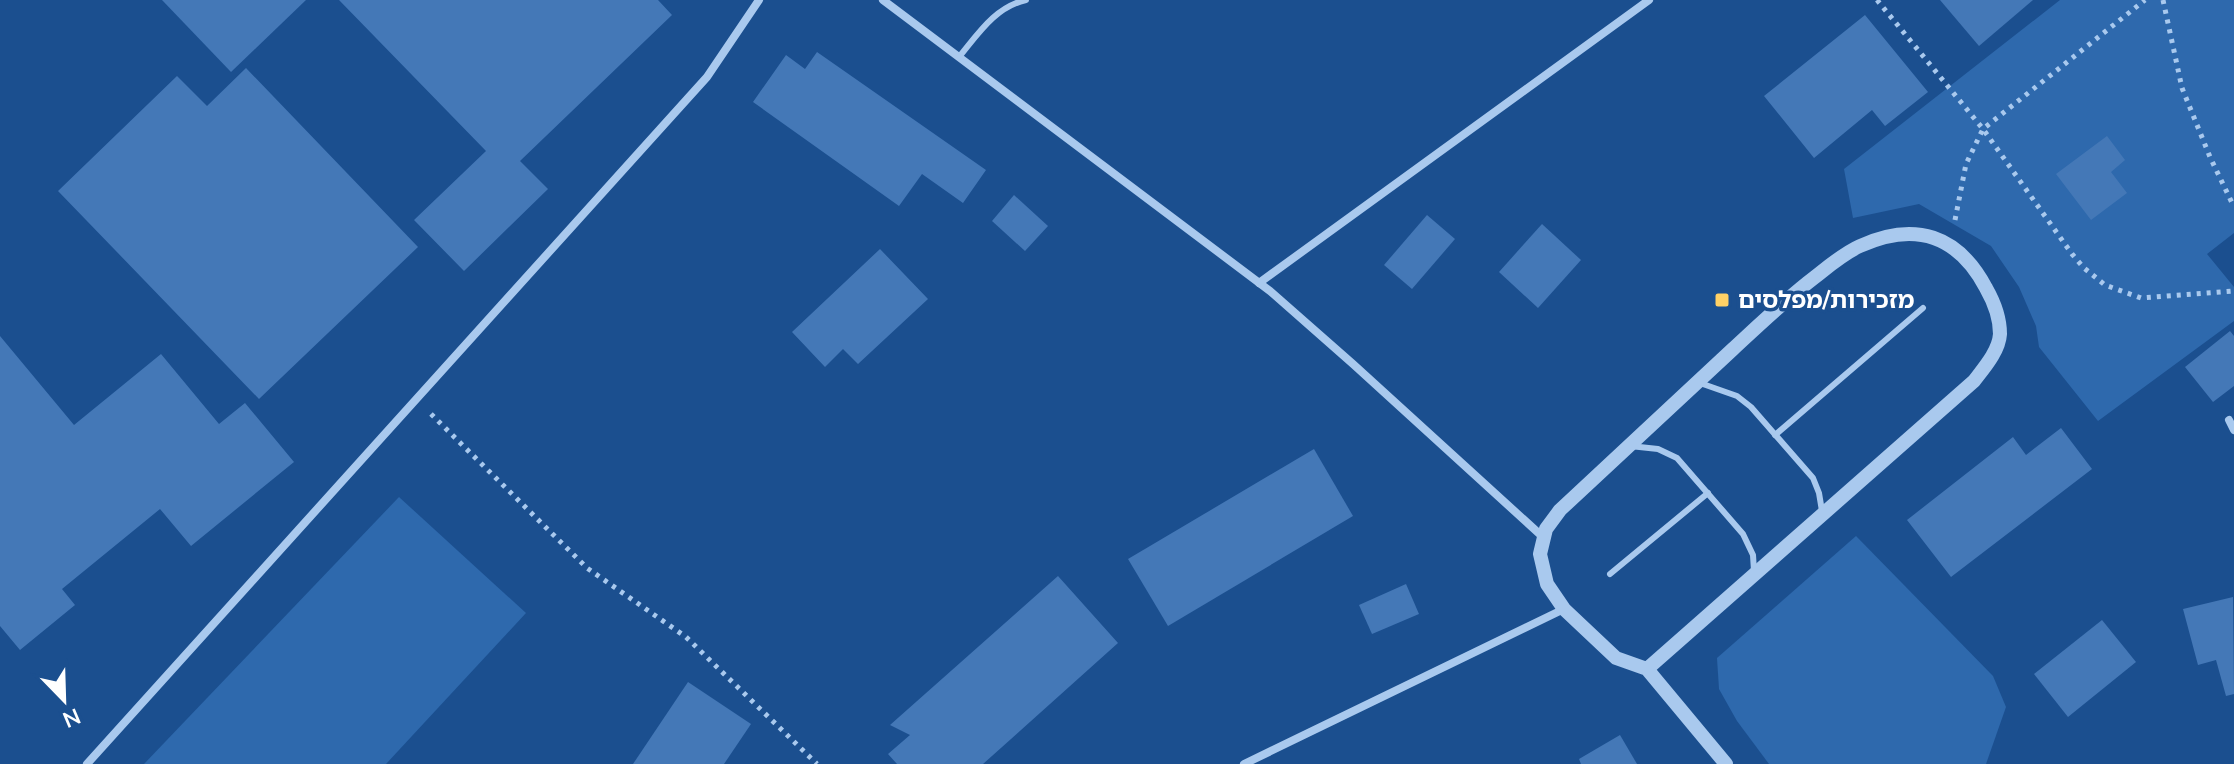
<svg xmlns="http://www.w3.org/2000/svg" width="2234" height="764" font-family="'Nunito Sans','Noto Sans Hebrew',sans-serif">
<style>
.green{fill:#2e69ad}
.building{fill:#4478b7}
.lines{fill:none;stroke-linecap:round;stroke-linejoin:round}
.path{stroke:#a9c9ee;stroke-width:5;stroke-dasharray:4 6;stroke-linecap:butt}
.service{stroke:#a9c9ee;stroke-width:6}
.minor{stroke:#a9c9ee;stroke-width:8}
.tertiary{stroke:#a9c9ee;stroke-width:14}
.poi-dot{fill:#ffd166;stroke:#1b4f8f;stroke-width:3}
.labels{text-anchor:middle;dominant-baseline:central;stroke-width:7;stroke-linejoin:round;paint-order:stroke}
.poi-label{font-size:24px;font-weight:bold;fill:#fff;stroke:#1b4f8f;text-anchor:start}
</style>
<rect width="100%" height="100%" fill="#1b4f8f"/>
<!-- green -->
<g class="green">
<polygon points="2060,0 2234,0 2234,233 2207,254 2234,287 2234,321 2098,421 2039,347 2036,326 2019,287 1991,246 1919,204 1853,218 1844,169"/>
<polygon points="399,497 526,613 386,764 144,764"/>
<polygon points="1856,536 1993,676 2006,707 1986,764 1769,764 1737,721 1719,689 1717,658"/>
</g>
<!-- building -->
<g class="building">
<polygon points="162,0 306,0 231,72"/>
<polygon points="339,0 658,0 672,15 520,161 548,189 464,271 414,220 486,151"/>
<polygon points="1940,0 2033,0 1979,46"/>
<polygon points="1865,15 1928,92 1885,126 1872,110 1814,158 1764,96"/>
<polygon points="817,52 986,170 963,203 922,174 899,206 753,102 786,55 805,69"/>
<polygon points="246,68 418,247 259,399 58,191 177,76 207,106"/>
<polygon points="2107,136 2125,160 2111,172 2127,193 2091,220 2056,174"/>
<polygon points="1014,195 1048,226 1025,251 992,221"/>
<polygon points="1427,215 1455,239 1412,289 1384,265"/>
<polygon points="1542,224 1581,260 1538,308 1499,272"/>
<polygon points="880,249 928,299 858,364 843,349 825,367 792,332"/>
<polygon points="2230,331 2234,336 2234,386 2213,402 2185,367"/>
<polygon points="0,336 74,425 161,354 219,424 245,403 294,462 191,546 160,509 62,589 75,605 20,650 0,626"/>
<polygon points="2061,428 2092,469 1951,577 1907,520 2013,437 2026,455"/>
<polygon points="1314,449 1353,516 1168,626 1128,559"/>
<polygon points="1058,576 1118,643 983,764 897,764 888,754 910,735 890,725"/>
<polygon points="1406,584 1419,614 1372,634 1359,605"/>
<polygon points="2233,597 2234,694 2226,696 2216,660 2198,665 2183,609"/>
<polygon points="2102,620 2136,662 2068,717 2034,674"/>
<polygon points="688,682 751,724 724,764 633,764"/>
<polygon points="1620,735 1637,764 1581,764 1579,759"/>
</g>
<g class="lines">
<!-- path -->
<g class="path">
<polyline points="1877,0 1983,129 2072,254 2084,268 2105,285 2141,298 2234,291"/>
<polyline points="2163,0 2182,88 2210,157 2234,207"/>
<polyline points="1955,220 1966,164 1983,129 2145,0"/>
<polyline points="431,414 587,568 686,637 817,764"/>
</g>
<!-- service -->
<g class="service">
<path d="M959,57C978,34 995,7 1026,0"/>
<polyline points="1700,383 1737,396 1751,407 1813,478 1819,493 1822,511"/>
<polyline points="1775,435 1923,308"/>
<polyline points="1630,446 1658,449 1677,458 1743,534 1753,555 1754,571"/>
<polyline points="1610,574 1708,493"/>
</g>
<!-- minor -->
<g class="minor">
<polyline points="883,0 1270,291 1353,364 1544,538"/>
<polyline points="1259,283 1649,0"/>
<polyline points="2229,420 2234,430"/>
<polyline points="87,764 707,77 759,0"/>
<polyline points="1244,764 1564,609"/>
</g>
<!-- tertiary -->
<path class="tertiary" d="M1647,669L1974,381C1984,368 1999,351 2000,334C2000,318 1994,302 1986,288C1958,235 1915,221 1860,246C1844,253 1829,266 1815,277C1786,299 1760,324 1733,349C1676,402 1618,456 1560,510L1546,529L1540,554L1547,584L1564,609L1616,658L1647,669L1726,764"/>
</g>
<!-- markers -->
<rect class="poi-dot" x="1714" y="292" width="16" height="16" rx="4"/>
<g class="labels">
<!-- poi labels -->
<g class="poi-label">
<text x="1738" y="300">מזכירות/מפלסים</text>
</g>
</g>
<!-- north arrow -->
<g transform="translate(64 700) rotate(157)" stroke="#1b4f8f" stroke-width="6" paint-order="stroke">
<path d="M0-6L14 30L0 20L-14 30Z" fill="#ffffff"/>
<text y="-12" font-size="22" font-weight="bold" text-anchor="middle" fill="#ffffff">N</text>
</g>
</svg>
